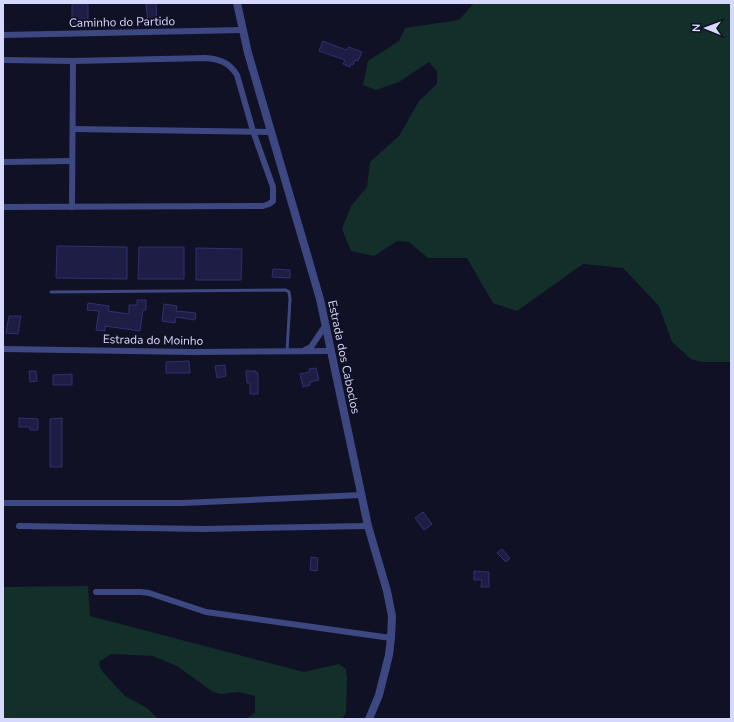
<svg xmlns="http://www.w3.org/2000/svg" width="734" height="722" font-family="'Nunito Sans',sans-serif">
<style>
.green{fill:#132f29}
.building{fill:#1d1d45;stroke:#313070}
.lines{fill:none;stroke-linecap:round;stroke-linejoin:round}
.service{stroke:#3d4882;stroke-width:3}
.minor{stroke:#3d4882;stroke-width:6}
.tertiary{stroke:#3d4882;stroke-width:8}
.labels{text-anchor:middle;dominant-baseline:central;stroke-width:3.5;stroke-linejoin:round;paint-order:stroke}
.street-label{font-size:12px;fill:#d6d9fd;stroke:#101125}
</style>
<rect width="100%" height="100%" fill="#101125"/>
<!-- green -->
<g class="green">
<polygon points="474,3 731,3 731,362 702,362 691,359 672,342 659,306 623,268 583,264 517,311 493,303 467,258 428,258 409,242 397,241 374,256 351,251 342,229 351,206 367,187 370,162 399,136 419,101 437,84 437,71 429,62 399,82 376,90 363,85 368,61 399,41 405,28 459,20"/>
<polygon points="88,586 90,616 304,672 339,664 346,669 347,679 346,713 342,719 241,719 247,718 255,713 255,696 239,692 221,694 213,692 177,666 153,656 111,654 99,662 101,670 125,696 147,708 158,719 3,719 3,587"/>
</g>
<!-- building -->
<g class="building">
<rect x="72" y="3" width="16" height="20"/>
<polygon points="156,3 157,22 148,22 146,4"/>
<polygon points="323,41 346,50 349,47 362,52 358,61 355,60 353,65 351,64 350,67 343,64 345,60 319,51"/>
<polygon points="57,246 127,247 127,279 56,278"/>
<polygon points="139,247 184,247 184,279 138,279"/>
<polygon points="196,248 242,249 241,280 196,280"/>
<polygon points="273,269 290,270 290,278 272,277"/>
<polygon points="137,300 146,300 146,310 143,310 140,331 105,326 105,331 96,330 99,311 87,310 88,303 109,306 108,311 129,314 129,305 137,305"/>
<polygon points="164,304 177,306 176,311 196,313 195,320 176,317 175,323 162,321"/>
<polygon points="9,316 21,316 18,334 6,333"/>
<polygon points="189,361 190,373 166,373 166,362"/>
<polygon points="225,365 226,376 217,378 215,366"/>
<polygon points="316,368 319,380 310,382 310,385 303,387 300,374 310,372 309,369"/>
<polygon points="29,371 36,371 37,381 30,382"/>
<polygon points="246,371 256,371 256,373 258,373 258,394 250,394 250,383 247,383"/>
<polygon points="72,374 72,385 53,385 53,375"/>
<polygon points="19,418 38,419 38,430 30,430 30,427 19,427"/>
<polygon points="62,418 62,467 50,467 50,419"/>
<polygon points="423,512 432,524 424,530 415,518"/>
<polygon points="502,549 510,558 506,562 497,553"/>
<polygon points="311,557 318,558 317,571 310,570"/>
<polygon points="474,571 489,572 489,587 481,587 482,580 474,580"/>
</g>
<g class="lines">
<!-- service -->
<polyline class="service" points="51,292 286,290 289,292 290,299 287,351"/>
<!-- minor -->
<g class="minor">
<polyline points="3,35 242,30"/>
<path d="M3,60L73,61L205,58C219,59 229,62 237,75L253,131L273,187V201L269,204L263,206L3,207"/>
<polyline points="73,129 272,132"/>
<polyline points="3,162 72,161"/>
<polyline points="72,207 73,61"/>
<polyline points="3,349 193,352 330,351"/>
<polyline points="305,350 311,347 323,329 325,328"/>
<polyline points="3,503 182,503 362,495"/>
<polyline points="19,526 202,529 368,526"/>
<polyline points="96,592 141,592 149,593 206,612 391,638"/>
</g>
<!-- tertiary -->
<polyline class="tertiary" points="237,3 248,53 320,299 368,526 387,591 392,616 391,638 389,655 379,695 369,719"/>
</g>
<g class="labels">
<!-- street labels -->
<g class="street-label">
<text transform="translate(122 22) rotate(-1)">Caminho do Partido</text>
<text transform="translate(153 340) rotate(1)">Estrada do Moinho</text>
<text transform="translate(344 357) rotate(78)">Estrada dos Caboclos</text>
</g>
</g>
<!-- border -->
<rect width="734" height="722" fill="none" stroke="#d6d9fd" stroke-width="8"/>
<!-- north arrow -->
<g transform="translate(706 28) rotate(271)" stroke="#101125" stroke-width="3" paint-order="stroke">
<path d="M0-3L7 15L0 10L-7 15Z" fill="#d6d9fd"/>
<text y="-6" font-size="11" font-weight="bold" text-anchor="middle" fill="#d6d9fd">N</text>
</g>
</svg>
